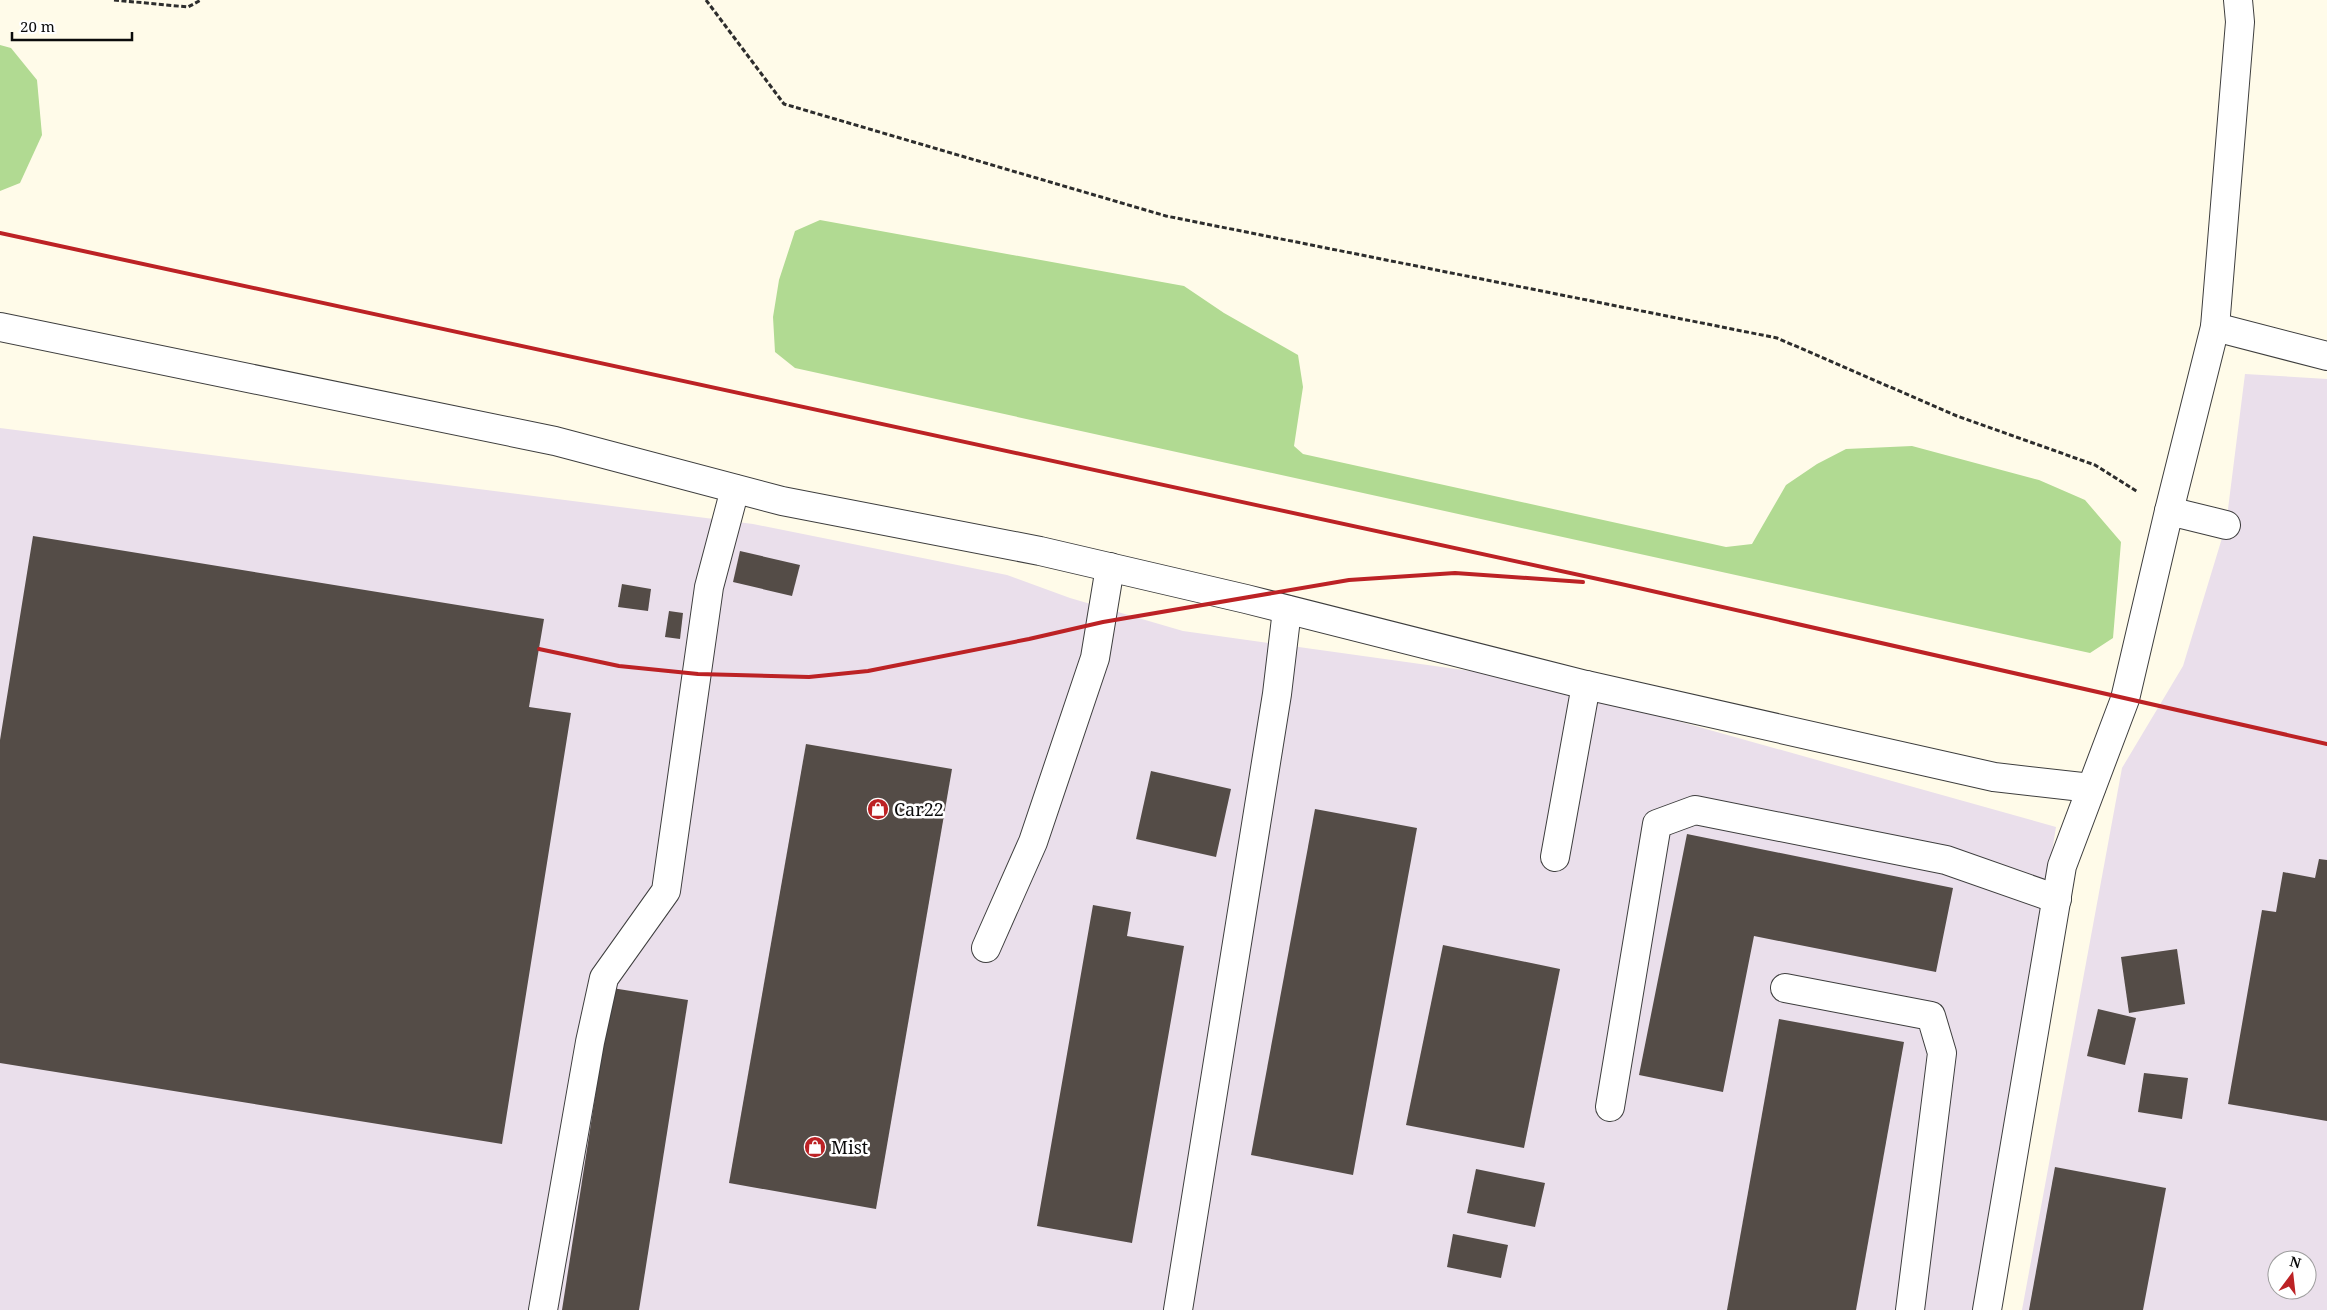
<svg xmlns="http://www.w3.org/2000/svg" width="2327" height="1310" font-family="'Noto Serif',serif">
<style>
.industrial{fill:#eadfeb;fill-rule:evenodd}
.forest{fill:#b1da92}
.building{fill:#544c47}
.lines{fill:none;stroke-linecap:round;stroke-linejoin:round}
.minor-casing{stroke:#3e3e3e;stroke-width:30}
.path{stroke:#2d2d2d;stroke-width:3;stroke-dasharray:5 2.5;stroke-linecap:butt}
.minor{stroke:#fff;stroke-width:28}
.rail{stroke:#bc2225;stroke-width:4}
.labels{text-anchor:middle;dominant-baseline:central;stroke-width:5;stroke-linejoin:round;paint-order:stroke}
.poi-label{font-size:18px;fill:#0b0b0b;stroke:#fff;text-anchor:start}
</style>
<rect width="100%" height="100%" fill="#fffbe9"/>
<!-- industrial -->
<g class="industrial">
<path d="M2245,374L2327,379V1310H2022L2122,768L2183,666L2226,525ZM2277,1260H2307V1290H2277Z"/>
<polygon points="0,428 753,524 1007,575 1070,598 1183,631 1528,679 2056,827 1977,1310 0,1310"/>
</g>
<!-- forest -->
<g class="forest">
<polygon points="0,45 11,48 37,80 42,135 20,183 0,191"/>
<polygon points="820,220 1184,286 1224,313 1298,355 1303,387 1294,446 1303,454 1726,547 1752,544 1786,485 1817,464 1846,449 1912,446 2039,480 2085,500 2121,542 2113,638 2090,653 795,368 775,352 773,317 779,280 795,231"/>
</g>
<!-- building -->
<g class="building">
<polygon points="33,536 544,619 529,707 571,713 502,1144 0,1063 0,740"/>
<polygon points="740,551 800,565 792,596 733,582"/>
<polygon points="622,584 651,589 648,611 618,607"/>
<polygon points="669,611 683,613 680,639 665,637"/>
<polygon points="806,744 952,769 876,1209 729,1183"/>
<polygon points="1151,771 1231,789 1216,857 1136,839"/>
<polygon points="1315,809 1417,828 1353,1175 1251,1155"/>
<polygon points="1687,834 1953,888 1936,972 1754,936 1723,1092 1639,1075"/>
<polygon points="2319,859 2327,860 2327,1121 2228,1104 2262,910 2276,912 2283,872 2315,878"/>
<polygon points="1093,905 1131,912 1127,936 1184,946 1132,1243 1037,1226"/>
<polygon points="1443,945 1560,969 1524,1148 1406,1125"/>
<polygon points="2177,949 2185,1004 2129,1013 2121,957"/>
<polygon points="612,988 688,1000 639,1310 562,1310"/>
<polygon points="2098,1009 2136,1018 2125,1065 2087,1056"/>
<polygon points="1779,1019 1904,1042 1856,1310 1727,1310"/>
<polygon points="2144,1073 2188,1078 2182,1119 2138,1112"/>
<polygon points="2055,1167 2166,1188 2143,1310 2029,1310"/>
<polygon points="1476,1169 1545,1183 1535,1227 1467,1213"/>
<polygon points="1453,1234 1508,1245 1501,1278 1447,1267"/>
</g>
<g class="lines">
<!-- minor casing -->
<g class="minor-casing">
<g id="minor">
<polyline points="0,327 555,441 782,501 1040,551 1246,599 1586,685 1994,777 2091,788"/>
<polyline points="2215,327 2327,356"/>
<polyline points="2169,511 2215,327 2240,22 2238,0"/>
<polyline points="1555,857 1586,685"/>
<polyline points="986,948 1033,842 1095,658 1110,567"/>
<polyline points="1785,988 1931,1016 1942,1053 1910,1310"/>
<polyline points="1610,1107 1657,824 1695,810 1946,860 2057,899"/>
<polyline points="543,1310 590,1042 604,978 666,891 709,587 735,489"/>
<polyline points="1178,1310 1277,694 1287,610"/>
<polyline points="1987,1310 2062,866 2125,699 2169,511 2226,525"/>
</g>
</g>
<!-- path -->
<g class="path">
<polyline points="114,0 188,7 201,0"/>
<polyline points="706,0 784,104 1166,216 1777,338 1957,416 2095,465 2138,492"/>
</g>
<!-- minor -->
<use href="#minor" class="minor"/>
<!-- rail -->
<g class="rail">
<polyline points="0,233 1621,584 2327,744"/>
<polyline points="539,649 619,666 698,674 809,677 868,671 1029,639 1103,622 1349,580 1455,573 1583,582"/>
</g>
</g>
<!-- icons -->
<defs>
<g id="shop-disc" transform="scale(1.125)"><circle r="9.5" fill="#bc2225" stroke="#fff"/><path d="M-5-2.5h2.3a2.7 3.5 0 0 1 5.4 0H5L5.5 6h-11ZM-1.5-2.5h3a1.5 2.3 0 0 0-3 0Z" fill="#fff"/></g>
</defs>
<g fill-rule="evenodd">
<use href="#shop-disc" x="878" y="809"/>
<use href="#shop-disc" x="815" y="1147"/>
</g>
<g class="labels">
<!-- poi labels -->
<g class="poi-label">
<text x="894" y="809">Car22</text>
<text x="831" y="1147">Mist</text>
</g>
</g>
<!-- north arrow -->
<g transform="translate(2292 1275) rotate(15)"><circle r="24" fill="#ffffff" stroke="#9d9d9d"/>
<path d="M0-4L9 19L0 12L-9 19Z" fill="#bc2225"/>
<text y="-8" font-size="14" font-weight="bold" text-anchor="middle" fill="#0b0b0b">N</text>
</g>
<!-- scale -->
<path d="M12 32v8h120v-8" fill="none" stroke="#0b0b0b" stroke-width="2.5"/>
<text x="20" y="32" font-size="15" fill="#0b0b0b" stroke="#ffffff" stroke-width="4" paint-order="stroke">20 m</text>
</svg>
